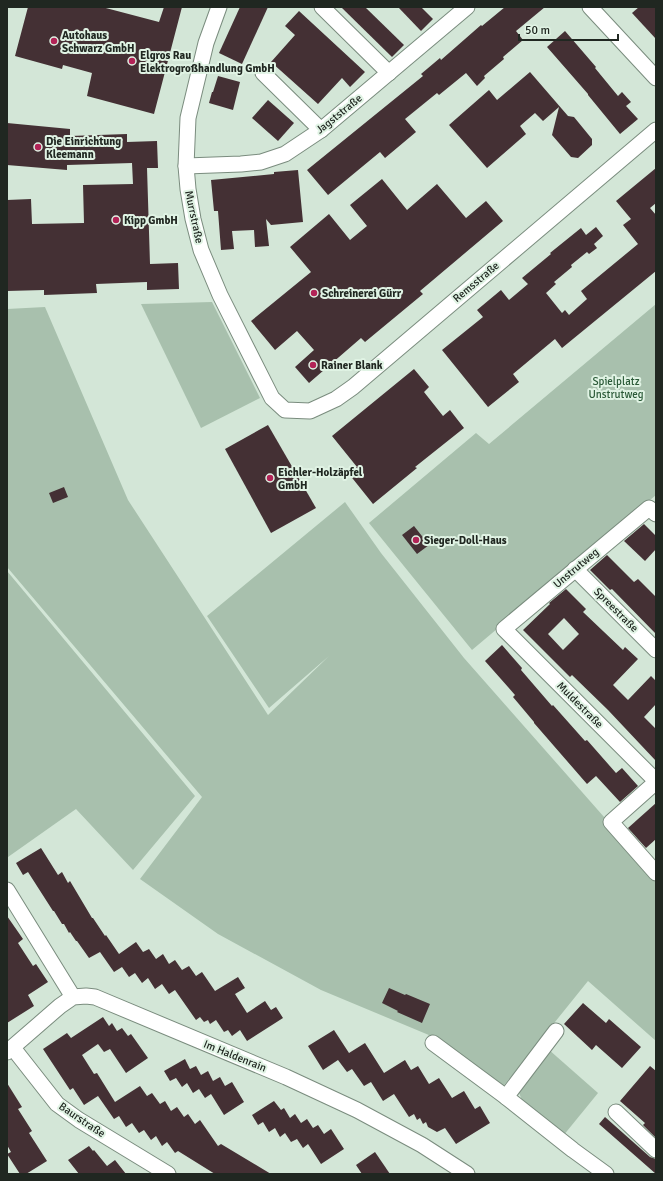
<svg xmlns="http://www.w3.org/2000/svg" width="663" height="1181" font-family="Signika,sans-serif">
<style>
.green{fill:#a8c0ad}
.building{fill:#443034;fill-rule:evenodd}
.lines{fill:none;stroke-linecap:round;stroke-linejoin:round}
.street-casing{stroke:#7a8c7e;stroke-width:17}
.street{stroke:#fff;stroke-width:15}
.poi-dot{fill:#b22357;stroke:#e0f3e4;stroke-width:1.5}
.labels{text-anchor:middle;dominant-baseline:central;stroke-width:4;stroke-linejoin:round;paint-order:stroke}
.poi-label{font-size:11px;font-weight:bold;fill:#202721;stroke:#e0f3e4;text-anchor:start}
.street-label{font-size:11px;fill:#202721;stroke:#e0f3e4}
.park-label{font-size:11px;fill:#2b5a38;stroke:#e0f3e4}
</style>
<rect width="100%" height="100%" fill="#d3e6d7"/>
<!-- green -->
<g class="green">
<polygon points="212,302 260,398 201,428 141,304"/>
<polygon points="656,304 656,495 472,650 369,523 476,433 489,444"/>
<polygon points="45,307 128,500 268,715 329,656 269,708 207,616 345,502 381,553 464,658 656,876 656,1041 588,981 501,1089 436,1038 321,990 218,934 140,879 202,797 7,567 7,309"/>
<polygon points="7,571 195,796 133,870 76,809 8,857 7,855"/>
<polygon points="548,1049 598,1093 563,1136 526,1109 519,1093"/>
</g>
<!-- building -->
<g class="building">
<polygon points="28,7 102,7 159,22 164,7 182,7 154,114 87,96 92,73 63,65 62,69 15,56"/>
<polygon points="240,7 268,7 242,64 219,53"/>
<polygon points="341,7 365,7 404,45 392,57"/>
<polygon points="398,7 421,7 433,19 421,31"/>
<polygon points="505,7 545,7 516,31 523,40 503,57 504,59 484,76 485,78 477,86 466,73 439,95 437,93 405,119 416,132 385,158 380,152 328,195 307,170 423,76 421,74 440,58 441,60 481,25 482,26"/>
<polygon points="639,7 656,7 656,39 632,13"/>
<polygon points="299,11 365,72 350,87 342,78 318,104 271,62 295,35 285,26"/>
<polygon points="565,31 596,67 595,68 618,96 622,92 631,102 626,106 638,119 620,134 588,95 588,94 547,47"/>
<polygon points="530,72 568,116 574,117 592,139 592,145 578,158 571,157 552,135 559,107 543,121 535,113 520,126 526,134 487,168 449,125 489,90 497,100"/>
<polygon points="218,76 240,82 233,110 209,103 212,92 213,92"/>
<polygon points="268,100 294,123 278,141 252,118"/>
<polygon points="7,123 70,129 70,136 127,134 127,142 157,141 158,168 147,168 150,264 178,263 179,289 147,290 147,282 96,284 97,293 44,295 44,290 7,291 7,200 31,199 32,224 84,223 83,185 133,184 132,163 67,165 67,170 7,165"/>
<polygon points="656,168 656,203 650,208 656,215 656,271 562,348 555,339 513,374 519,382 488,407 442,350 483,317 477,310 501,290 509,300 528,284 522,278 551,254 550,253 581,228 586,235 596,227 603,236 594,244 597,248 589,254 587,252 571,265 572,267 554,282 556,284 546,293 562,313 565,310 569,315 587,299 581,291 638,244 623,225 631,219 616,201"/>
<polygon points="298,170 303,222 271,225 266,219 269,246 255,247 254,230 232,231 234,249 221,250 218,211 214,211 211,180 274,174 274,172"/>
<polygon points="382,179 407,210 437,184 466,218 486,201 503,221 420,291 423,294 365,342 361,338 309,383 295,367 314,350 297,331 275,350 251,321 311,272 290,247 329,214 350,240 367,226 350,205"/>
<polygon points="414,369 429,387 424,392 443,416 450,410 464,428 415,467 417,468 373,504 349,474 357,467 332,436"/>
<polygon points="268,425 316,508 271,533 225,449"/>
<polygon points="64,487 68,497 53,503 49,493"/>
<polygon points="644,524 656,536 656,549 645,561 624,541"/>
<polygon points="414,526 429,545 417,554 402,535"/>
<polygon points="607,555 634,582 638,579 656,597 656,634 612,589 610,590 590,570"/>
<path d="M566,589L586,609L583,612L623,650L625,647L638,659L613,685L628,700L651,676L656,681V704L644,717L656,729V761L608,710L572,675L570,677L523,630L550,604L549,603ZM564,618L579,634L563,650L548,634Z"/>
<polygon points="502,645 522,668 521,670 552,706 553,705 585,741 587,740 616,773 622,768 638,786 620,802 596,776 587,784 534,723 534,722 513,697 515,695 485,661"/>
<polygon points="656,803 656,839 646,848 628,828"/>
<polygon points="41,848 58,875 62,872 68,883 70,881 92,918 93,918 105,936 106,935 119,954 136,942 143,952 149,949 156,959 163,954 169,964 175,960 182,970 189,966 196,976 202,972 215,991 238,977 245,988 235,994 247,1013 265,1001 271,1010 276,1007 283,1018 247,1041 240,1030 232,1036 228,1030 224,1032 216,1020 210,1024 208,1020 204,1022 200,1017 196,1020 175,990 169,994 162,984 155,989 148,978 142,983 135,973 129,977 122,967 114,972 100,952 89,958 77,941 76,941 70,932 69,933 64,924 62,924 54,911 53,911 28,872 23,875 16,863"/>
<polygon points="7,916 23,939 18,943 33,966 36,964 48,982 28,995 34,1006 7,1023"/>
<polygon points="389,988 405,995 406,994 430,1004 422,1023 397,1012 398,1011 382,1003"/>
<polygon points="583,1003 606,1023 609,1019 641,1047 622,1068 596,1045 592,1050 564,1024"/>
<polygon points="103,1017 109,1026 112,1023 117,1031 122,1028 128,1036 131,1034 148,1058 126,1073 110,1049 104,1052 98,1044 82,1055 94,1074 97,1073 115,1102 140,1086 147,1096 152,1093 160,1104 165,1101 171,1111 177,1107 184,1117 188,1114 195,1124 200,1120 218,1146 221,1144 271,1174 215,1174 178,1151 175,1153 167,1142 162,1146 156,1136 151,1140 144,1130 139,1133 132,1123 126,1127 119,1116 114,1119 98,1096 84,1105 73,1088 70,1090 43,1049 67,1033 71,1038"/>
<polygon points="334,1030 349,1053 365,1043 384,1073 405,1060 411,1070 418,1066 429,1084 439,1078 452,1098 464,1091 475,1109 480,1106 490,1123 456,1144 445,1128 437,1132 428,1127 426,1122 423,1124 420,1118 417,1120 414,1114 409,1117 394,1094 383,1101 371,1082 364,1086 352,1069 347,1072 338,1060 323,1070 308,1046"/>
<polygon points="185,1059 190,1069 196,1066 201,1075 208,1071 213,1081 220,1077 225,1086 232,1082 244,1102 224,1115 211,1094 205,1098 199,1089 193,1093 187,1083 182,1087 176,1078 170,1081 164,1071"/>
<polygon points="650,1066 656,1071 656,1138 643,1125 645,1123 620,1101"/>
<polygon points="7,1083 22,1107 18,1109 32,1131 29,1133 47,1161 26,1174 20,1174 7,1154 11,1152 7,1145"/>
<polygon points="274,1101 281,1110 284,1108 290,1118 295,1114 301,1123 307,1119 313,1128 318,1125 324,1134 331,1129 344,1149 321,1164 308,1144 303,1148 297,1139 291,1142 285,1133 280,1137 275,1128 269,1132 263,1122 258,1125 252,1115"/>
<polygon points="605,1117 650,1157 656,1159 656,1174 599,1124"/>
<polygon points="89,1146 93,1151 94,1150 107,1166 115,1160 126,1174 79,1174 68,1160"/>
<polygon points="375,1152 390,1174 362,1174 356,1165"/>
</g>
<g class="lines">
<!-- street casing -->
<g class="street-casing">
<g id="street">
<polyline points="219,7 206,43 188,118 186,166 188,189 193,219 201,250 220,295 272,398 285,410 310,411 336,399 353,387 656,130"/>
<polyline points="322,7 389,73"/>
<polyline points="590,7 656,78"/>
<polyline points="263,73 321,130"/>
<polyline points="186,166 241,164 261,162 285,154 321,130 467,7"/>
<polyline points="656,514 649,508 504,629 656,781"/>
<polyline points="575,569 656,650"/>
<polyline points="656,782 611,822 656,873"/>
<polyline points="7,890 73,997"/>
<polyline points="433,1043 506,1097 573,1150 606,1174"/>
<polyline points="13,1048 57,1104 79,1120 168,1174"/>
<polyline points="7,1052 60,1006 73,997 86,996 95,997 286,1077 357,1110 422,1145 467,1174"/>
<polyline points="506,1097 556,1031"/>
<polyline points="616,1112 656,1150"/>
</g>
</g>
<!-- street -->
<use href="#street" class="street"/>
</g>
<!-- markers -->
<g class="poi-dot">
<circle cx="54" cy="41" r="4"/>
<circle cx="132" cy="61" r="4"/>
<circle cx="38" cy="147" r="4"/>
<circle cx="116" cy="220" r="4"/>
<circle cx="314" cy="293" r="4"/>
<circle cx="313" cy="365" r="4"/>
<circle cx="270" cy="478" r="4"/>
<circle cx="416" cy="540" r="4"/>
</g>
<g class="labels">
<!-- poi labels -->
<g class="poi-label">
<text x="62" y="35">Autohaus<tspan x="62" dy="13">Schwarz GmbH</tspan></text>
<text x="140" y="55">Elgros Rau<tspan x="140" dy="13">Elektrogroßhandlung GmbH</tspan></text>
<text x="46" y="141">Die Einrichtung<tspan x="46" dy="13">Kleemann</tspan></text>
<text x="124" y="220">Kipp GmbH</text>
<text x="322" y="293">Schreinerei Gürr</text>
<text x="321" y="365">Rainer Blank</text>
<text x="278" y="472">Eichler-Holzäpfel<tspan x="278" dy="13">GmbH</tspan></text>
<text x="424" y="540">Sieger-Doll-Haus</text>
</g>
<!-- street labels -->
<g class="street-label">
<text transform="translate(339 114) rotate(-39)">Jagststraße</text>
<text transform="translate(194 217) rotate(78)">Murrstraße</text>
<text transform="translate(476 282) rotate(-40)">Remsstraße</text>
<text transform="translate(576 568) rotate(-40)">Unstrutweg</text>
<text transform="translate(616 610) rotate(45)">Spreestraße</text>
<text transform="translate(580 705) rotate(45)">Muldestraße</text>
<text transform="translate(235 1056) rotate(22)">Im Haldenrain</text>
<text transform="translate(82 1120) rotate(34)">Baurstraße</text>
</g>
<!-- park labels -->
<g class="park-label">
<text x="616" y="381">Spielplatz<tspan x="616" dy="13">Unstrutweg</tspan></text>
</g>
</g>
<!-- border -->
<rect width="663" height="1181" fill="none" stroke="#202721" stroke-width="16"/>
<!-- scale -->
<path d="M519 34v6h99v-6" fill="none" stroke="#202721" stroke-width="2"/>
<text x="525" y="34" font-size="12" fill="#202721" stroke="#e0f3e4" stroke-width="3" paint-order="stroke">50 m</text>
</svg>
